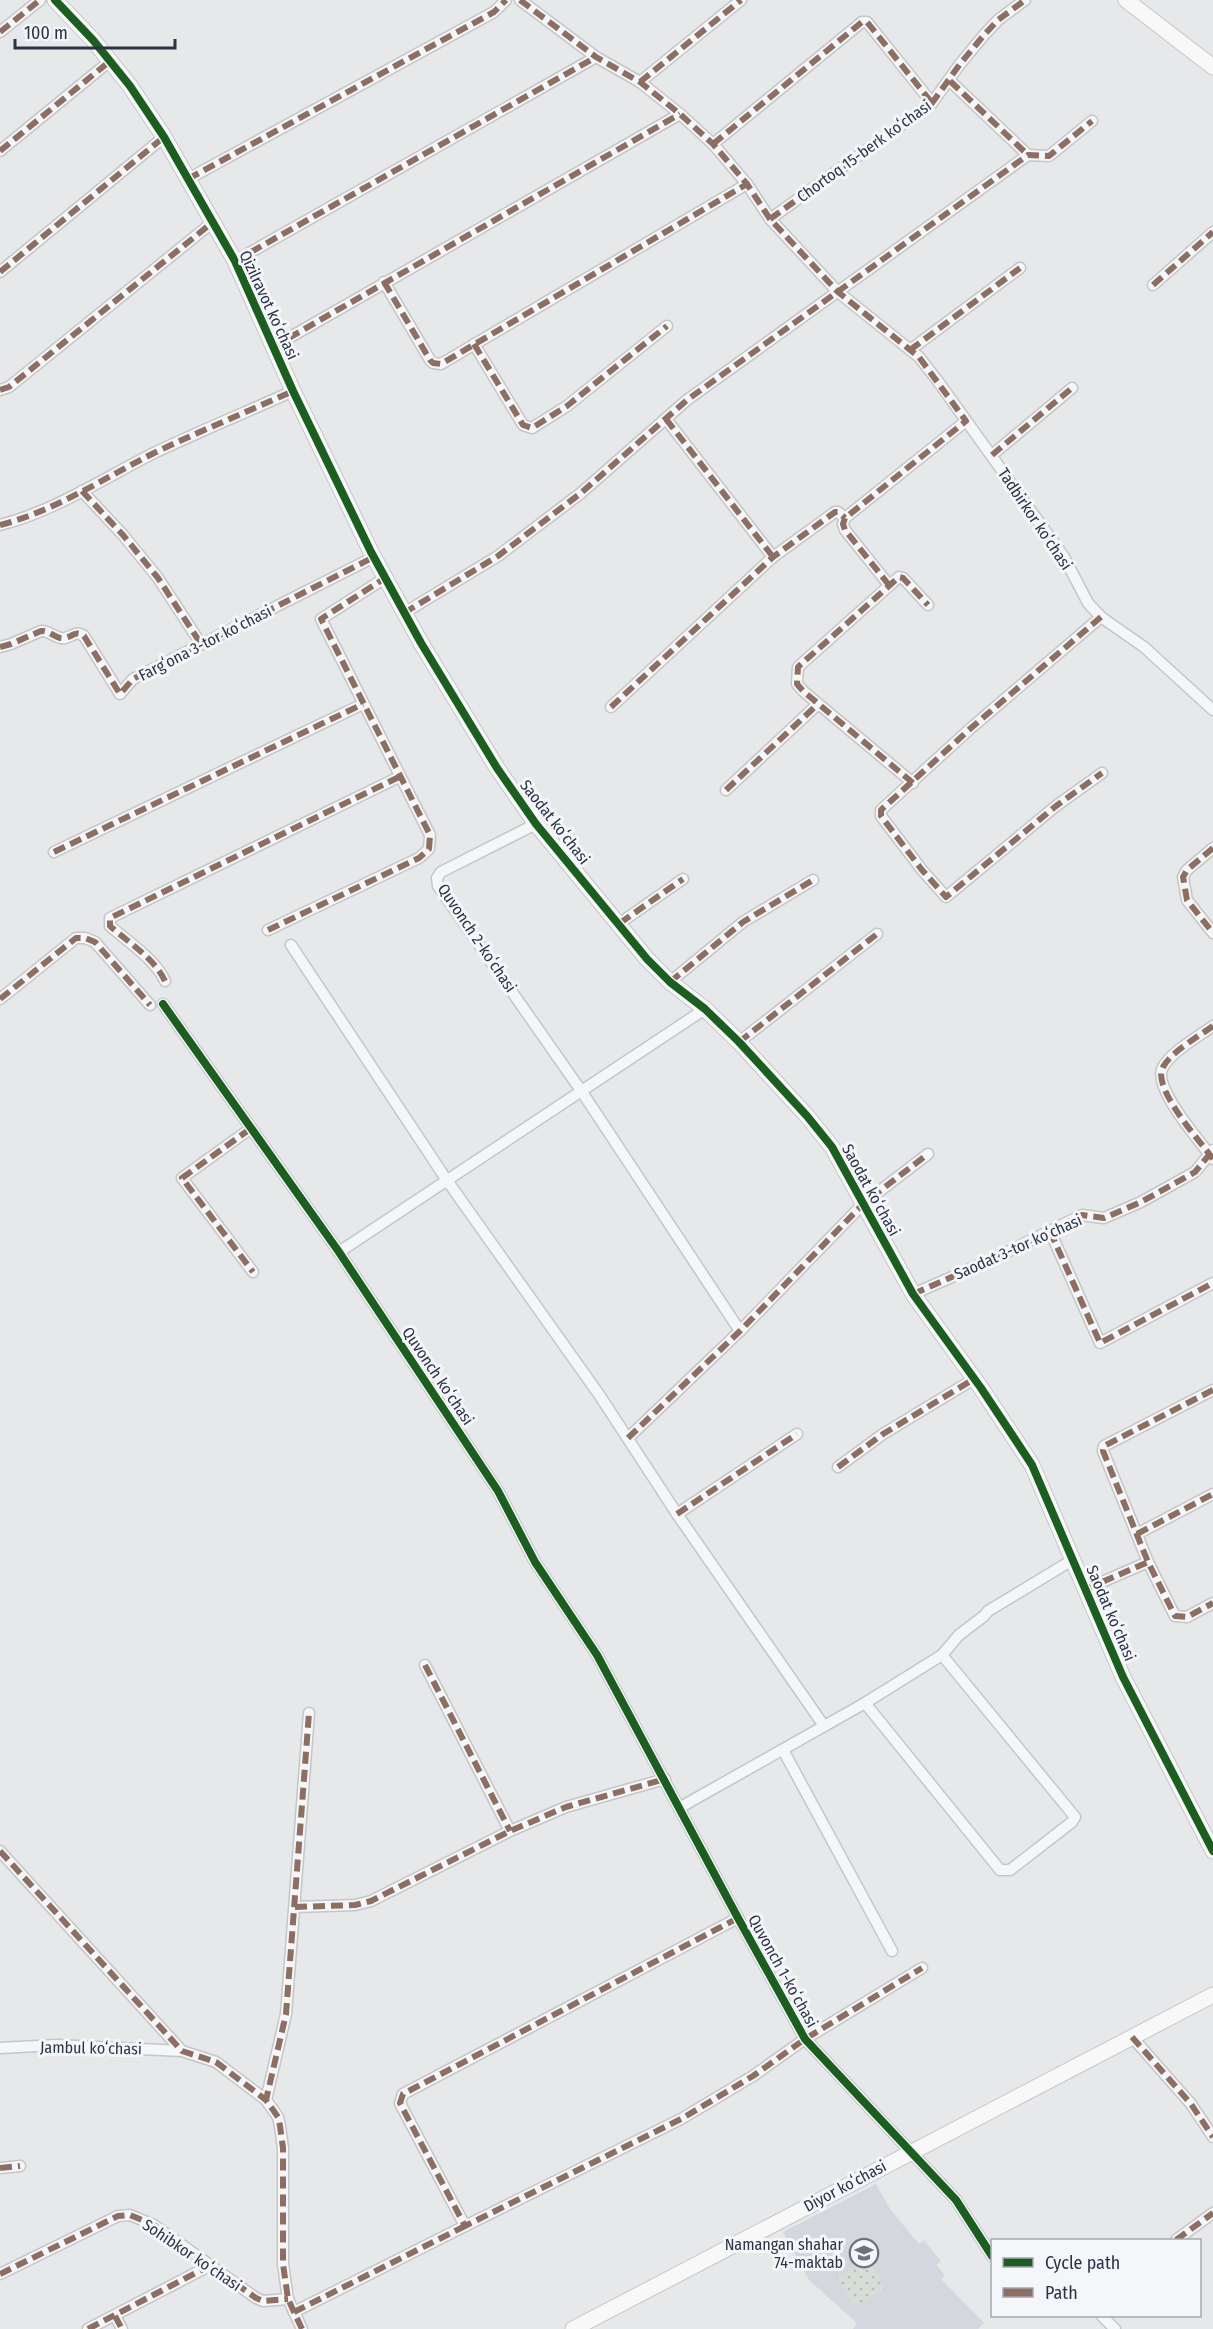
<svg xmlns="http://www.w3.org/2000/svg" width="1213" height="2329" font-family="'Fira Sans Condensed',sans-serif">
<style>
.built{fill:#d4d7dd}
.park{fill:url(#park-dots)}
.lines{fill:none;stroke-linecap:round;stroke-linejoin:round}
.street-casing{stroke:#c4c6c8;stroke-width:13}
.secondary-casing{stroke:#c4c6c8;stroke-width:17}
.street{stroke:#f5f6f7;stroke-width:10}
.secondary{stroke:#f8f8f8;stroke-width:15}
.quiet{stroke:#8d6e63;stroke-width:6;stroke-dasharray:12 6;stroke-linecap:butt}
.cycleway-casing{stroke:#f4f6f9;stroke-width:11}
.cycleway{stroke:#1b5e20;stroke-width:8}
.labels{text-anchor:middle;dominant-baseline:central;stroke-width:6;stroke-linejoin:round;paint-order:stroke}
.street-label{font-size:16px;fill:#2b3445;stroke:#f4f6f9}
.poi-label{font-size:16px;fill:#2b3445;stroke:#f4f6f9;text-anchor:end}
</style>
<defs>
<pattern id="park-dots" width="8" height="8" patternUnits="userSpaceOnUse" patternTransform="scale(1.5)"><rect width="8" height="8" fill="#d6ded6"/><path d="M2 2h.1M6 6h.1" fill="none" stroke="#b8bfb9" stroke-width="1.8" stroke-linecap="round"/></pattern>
</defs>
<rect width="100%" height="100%" fill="#e6e8ea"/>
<!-- built -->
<polygon class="built" points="876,2184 890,2209 919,2244 924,2240 941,2261 937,2265 945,2276 941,2279 984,2323 978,2329 853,2329 857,2323 809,2280 783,2232"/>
<!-- park -->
<polygon class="park" points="869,2260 885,2289 853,2307 837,2277"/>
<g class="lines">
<!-- street casing -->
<g class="street-casing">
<g id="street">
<polyline points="520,0 596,57 640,82 680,114 713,144 747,184 770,219 838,292 919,357 937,380 1064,557 1088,603 1101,617 1144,647 1213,710"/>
<polyline points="0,32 40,0"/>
<polyline points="950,81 1028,155"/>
<polyline points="640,82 741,0"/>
<polyline points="713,144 862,22 867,22 871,27 932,103"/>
<polyline points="0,151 110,61"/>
<polyline points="188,179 494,12 506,0"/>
<polyline points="770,219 932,103 960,64 984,35 998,20 1025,0"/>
<polyline points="235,261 596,57"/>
<polyline points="0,272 164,137"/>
<polyline points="384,282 430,360 433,363 441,364 747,184"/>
<polyline points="1153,285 1213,232"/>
<polyline points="474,344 523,425 532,428 567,406 667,326"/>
<polyline points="273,347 680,114"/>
<polyline points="910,350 1020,268"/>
<polyline points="0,390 9,387 213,222"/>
<polyline points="666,419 773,557"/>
<polyline points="992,455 1072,388"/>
<polyline points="82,491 123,535 158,578 201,644"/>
<path d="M0,525C55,511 104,478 154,453C200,431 247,412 293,391"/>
<polyline points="889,585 845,530 843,524 845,518 966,421"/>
<polyline points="404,613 498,556 581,493 687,400 1028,155 1049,156 1092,121"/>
<polyline points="1101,617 971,728 881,810 881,816 922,870 946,897 1056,806 1102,773"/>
<path d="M0,647L11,644L41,631C50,630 56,640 65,638C74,636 75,630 84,636L120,694L133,679L374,557"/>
<polyline points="611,707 773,557 835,512 838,512 845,518"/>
<polyline points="913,783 803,691 797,684 798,667 899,577 903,578 928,605"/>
<polyline points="726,790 818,704"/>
<polyline points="536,824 441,872 437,878 438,886 582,1092 740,1331"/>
<polyline points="1213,848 1187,870 1183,877 1187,900 1213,933"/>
<polyline points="54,852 363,704"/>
<polyline points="620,923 683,879"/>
<polyline points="268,930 419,858 429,849 430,835 321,619 385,578"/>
<polyline points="291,945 446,1179 600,1396 677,1514 824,1726"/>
<path d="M165,981C155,959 128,942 110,926V918L399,777"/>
<polyline points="670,982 743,922 813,880"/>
<polyline points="0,999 76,938 85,938 95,942 150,1005"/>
<polyline points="163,1004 339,1252 498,1491 535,1562 597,1655 738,1918 805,2039 956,2200 992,2256"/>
<polyline points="739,1042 877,934"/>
<polyline points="250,1129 182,1178 253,1272"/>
<path d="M1213,1159C1201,1142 1151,1087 1163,1067C1171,1052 1199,1036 1213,1026"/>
<polyline points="1050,1231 1100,1343 1213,1283"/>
<polyline points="339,1252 705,1009"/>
<polyline points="913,1294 991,1260 1082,1215 1104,1218 1141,1202 1195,1172 1213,1150"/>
<polyline points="1213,1390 1104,1446 1103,1451 1148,1562 1175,1616 1187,1617 1213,1603"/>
<polyline points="628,1438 740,1331 864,1203 928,1154"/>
<polyline points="838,1467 883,1434 974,1379"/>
<polyline points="677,1514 797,1434"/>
<polyline points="1137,1534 1213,1494"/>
<polyline points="1086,1589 1148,1562"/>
<polyline points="425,1665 510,1831"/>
<polyline points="865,1703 1000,1870 1010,1870 1072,1822 1075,1817 942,1655"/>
<polyline points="783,1750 892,1951"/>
<polyline points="679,1808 865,1703 942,1655 959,1635 984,1616 988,1611 1074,1559"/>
<polyline points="0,1851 182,2051 216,2062 266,2100"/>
<polyline points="295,1907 355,1905 371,1901 510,1831 566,1807 665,1779"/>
<polyline points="738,1918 403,2094 400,2103 403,2109 465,2226 681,2119 753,2076 805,2039 922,1968"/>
<polyline points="1132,2037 1191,2104 1213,2137"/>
<polyline points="0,2048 56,2045 182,2051"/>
<polyline points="0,2168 20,2166"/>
<polyline points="1176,2240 1213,2213"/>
<polyline points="0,2274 118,2216 130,2215 154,2225 256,2298 263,2301 288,2299"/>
<polyline points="294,2312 465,2226"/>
<polyline points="115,2316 122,2329"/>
<polyline points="1102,2316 1115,2329"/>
<polyline points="88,2329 211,2265"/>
<polyline points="302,2329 288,2299 283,2264 283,2148 280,2126 278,2117 266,2100 286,2014 309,1713"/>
</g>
</g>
<!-- secondary casing -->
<g class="secondary-casing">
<g id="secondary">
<polyline points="55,0 93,40 130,86 164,137 188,179 235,261 293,391 371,552 421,643 497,768 536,824 647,959 670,982 705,1009 739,1042 807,1116 832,1147 913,1294 981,1388 1032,1465 1123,1677 1213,1851"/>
<polyline points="1126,0 1213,67"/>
<polyline points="573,2329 1213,1995"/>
</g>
</g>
<!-- street -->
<use href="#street" class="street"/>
<!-- secondary -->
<use href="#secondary" class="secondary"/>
<!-- quiet -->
<g class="quiet">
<polyline points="520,0 596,57 640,82 680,114 713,144 747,184 770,219 838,292 919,357 966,421 845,518 843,524 845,530 889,585"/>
<polyline points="0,32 40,0"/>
<polyline points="950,81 1028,155"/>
<polyline points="640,82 741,0"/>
<polyline points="713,144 862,22 867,22 871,27 932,103"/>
<polyline points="0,151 110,61"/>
<polyline points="188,179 494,12 506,0"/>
<polyline points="770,219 932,103 960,64 984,35 998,20 1025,0"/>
<polyline points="235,261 596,57"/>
<polyline points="0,272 164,137"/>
<polyline points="384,282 430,360 433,363 441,364 747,184"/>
<polyline points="1153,285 1213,232"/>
<polyline points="474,344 523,425 532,428 567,406 667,326"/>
<polyline points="273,347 680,114"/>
<polyline points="910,350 1020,268"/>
<polyline points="0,390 9,387 213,222"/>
<polyline points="666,419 773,557"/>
<polyline points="992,455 1072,388"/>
<polyline points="82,491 123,535 158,578 201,644"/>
<path d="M0,525C55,511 104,478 154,453C200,431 247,412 293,391"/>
<polyline points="404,613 498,556 581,493 687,400 1028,155 1049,156 1092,121"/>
<polyline points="1101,617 971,728 881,810 881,816 922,870 946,897 1056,806 1102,773"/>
<path d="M0,647L11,644L41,631C50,630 56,640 65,638C74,636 75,630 84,636L120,694L133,679L374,557"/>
<polyline points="611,707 773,557 835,512 838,512 845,518"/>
<polyline points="913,783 803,691 797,684 798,667 899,577 903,578 928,605"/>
<polyline points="726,790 818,704"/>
<polyline points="1213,848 1187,870 1183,877 1187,900 1213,933"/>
<polyline points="54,852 363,704"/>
<polyline points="620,923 683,879"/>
<polyline points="268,930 419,858 429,849 430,835 321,619 385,578"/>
<path d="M165,981C155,959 128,942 110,926V918L399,777"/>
<polyline points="670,982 743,922 813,880"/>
<polyline points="0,999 76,938 85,938 95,942 150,1005"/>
<path d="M1213,1026C1199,1036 1171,1052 1163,1067C1151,1088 1201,1142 1213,1159"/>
<polyline points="739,1042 877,934"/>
<polyline points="250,1129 182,1178 253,1272"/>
<polyline points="1050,1231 1100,1343 1213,1283"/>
<polyline points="913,1294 991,1260 1082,1215 1104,1218 1141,1202 1195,1172 1213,1150"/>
<polyline points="1213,1390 1104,1446 1103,1451 1148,1562 1175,1616 1187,1617 1213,1603"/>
<polyline points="628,1438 740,1331 864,1203 928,1154"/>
<polyline points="838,1467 883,1434 974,1379"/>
<polyline points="677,1514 797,1434"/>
<polyline points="1137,1534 1213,1494"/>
<polyline points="1086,1589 1148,1562"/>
<polyline points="425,1665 510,1831"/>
<polyline points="0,1851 182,2051 216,2062 266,2100"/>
<polyline points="295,1907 355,1905 371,1901 510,1831 566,1807 665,1779"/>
<polyline points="738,1918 403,2094 400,2103 403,2109 465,2226 681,2119 753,2076 805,2039 922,1968"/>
<polyline points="1132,2037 1191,2104 1213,2137"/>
<polyline points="0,2168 20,2166"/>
<polyline points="1176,2240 1213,2213"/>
<polyline points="0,2274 118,2216 130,2215 154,2225 256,2298 263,2301 288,2299"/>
<polyline points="294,2312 465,2226"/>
<polyline points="115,2316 122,2329"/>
<polyline points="88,2329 211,2265"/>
<polyline points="302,2329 288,2299 283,2264 283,2148 280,2126 278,2117 266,2100 286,2014 309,1713"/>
</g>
<!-- cycleway casing -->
<g class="cycleway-casing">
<g id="cycleway">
<polyline points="55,0 93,40 130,86 164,137 188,179 235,261 293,391 371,552 421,643 497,768 536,824 647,959 670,982 705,1009 739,1042 807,1116 832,1147 913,1294 981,1388 1032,1465 1123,1677 1213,1851"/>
<polyline points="163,1004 339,1252 498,1491 535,1562 597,1655 738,1918 805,2039 956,2200 992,2256"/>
</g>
</g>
<!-- cycleway -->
<use href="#cycleway" class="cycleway"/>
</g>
<!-- icons -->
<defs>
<g id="school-ring" transform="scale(1.5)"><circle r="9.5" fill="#f4f6f9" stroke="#6c737f" stroke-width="1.5"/><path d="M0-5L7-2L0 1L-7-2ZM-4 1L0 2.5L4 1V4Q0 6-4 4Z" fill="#6c737f"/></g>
</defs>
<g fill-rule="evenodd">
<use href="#school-ring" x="864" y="2253"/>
</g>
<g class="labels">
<!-- street labels -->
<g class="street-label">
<text transform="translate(864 151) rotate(-36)">Chortoq 15-berk koʻchasi</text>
<text transform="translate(269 305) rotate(65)">Qizilravot koʻchasi</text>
<text transform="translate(1035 519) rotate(56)">Tadbirkor koʻchasi</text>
<text transform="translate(205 643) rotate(-27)">Fargʻona 3-tor koʻchasi</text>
<text transform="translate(555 822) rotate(52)">Saodat koʻchasi</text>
<text transform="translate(477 938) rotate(56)">Quvonch 2-koʻchasi</text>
<text transform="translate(871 1190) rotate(61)">Saodat koʻchasi</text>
<text transform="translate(1018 1247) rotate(-24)">Saodat 3-tor koʻchasi</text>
<text transform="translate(438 1376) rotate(56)">Quvonch koʻchasi</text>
<text transform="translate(1111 1613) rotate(67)">Saodat koʻchasi</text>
<text transform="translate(783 1971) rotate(61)">Quvonch 1-koʻchasi</text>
<text transform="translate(91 2048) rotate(1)">Jambul koʻchasi</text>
<text transform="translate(845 2186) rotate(-28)">Diyor koʻchasi</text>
<text transform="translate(192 2255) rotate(34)">Sohibkor koʻchasi</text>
</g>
<!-- poi labels -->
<g class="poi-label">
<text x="843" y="2244">Namangan shahar<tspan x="843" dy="18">74-maktab</tspan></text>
</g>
</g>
<!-- legend -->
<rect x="991" y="2239" width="210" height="78" fill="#f4f6f9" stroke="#a4a8b1" stroke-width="1.5"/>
<rect x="1003" y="2258" width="30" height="9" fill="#1b5e20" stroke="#a4a8b1" stroke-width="1.5"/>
<text x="1045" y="2269" font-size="18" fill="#2b3445">Cycle path</text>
<rect x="1003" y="2288" width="30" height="9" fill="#8d6e63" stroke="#a4a8b1" stroke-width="1.5"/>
<text x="1045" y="2299" font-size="18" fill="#2b3445">Path</text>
<!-- scale -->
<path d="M15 39v9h160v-9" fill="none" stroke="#2b3445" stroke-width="3"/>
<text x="24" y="39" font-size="18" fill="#2b3445" stroke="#f4f6f9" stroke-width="4.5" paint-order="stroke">100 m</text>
</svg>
